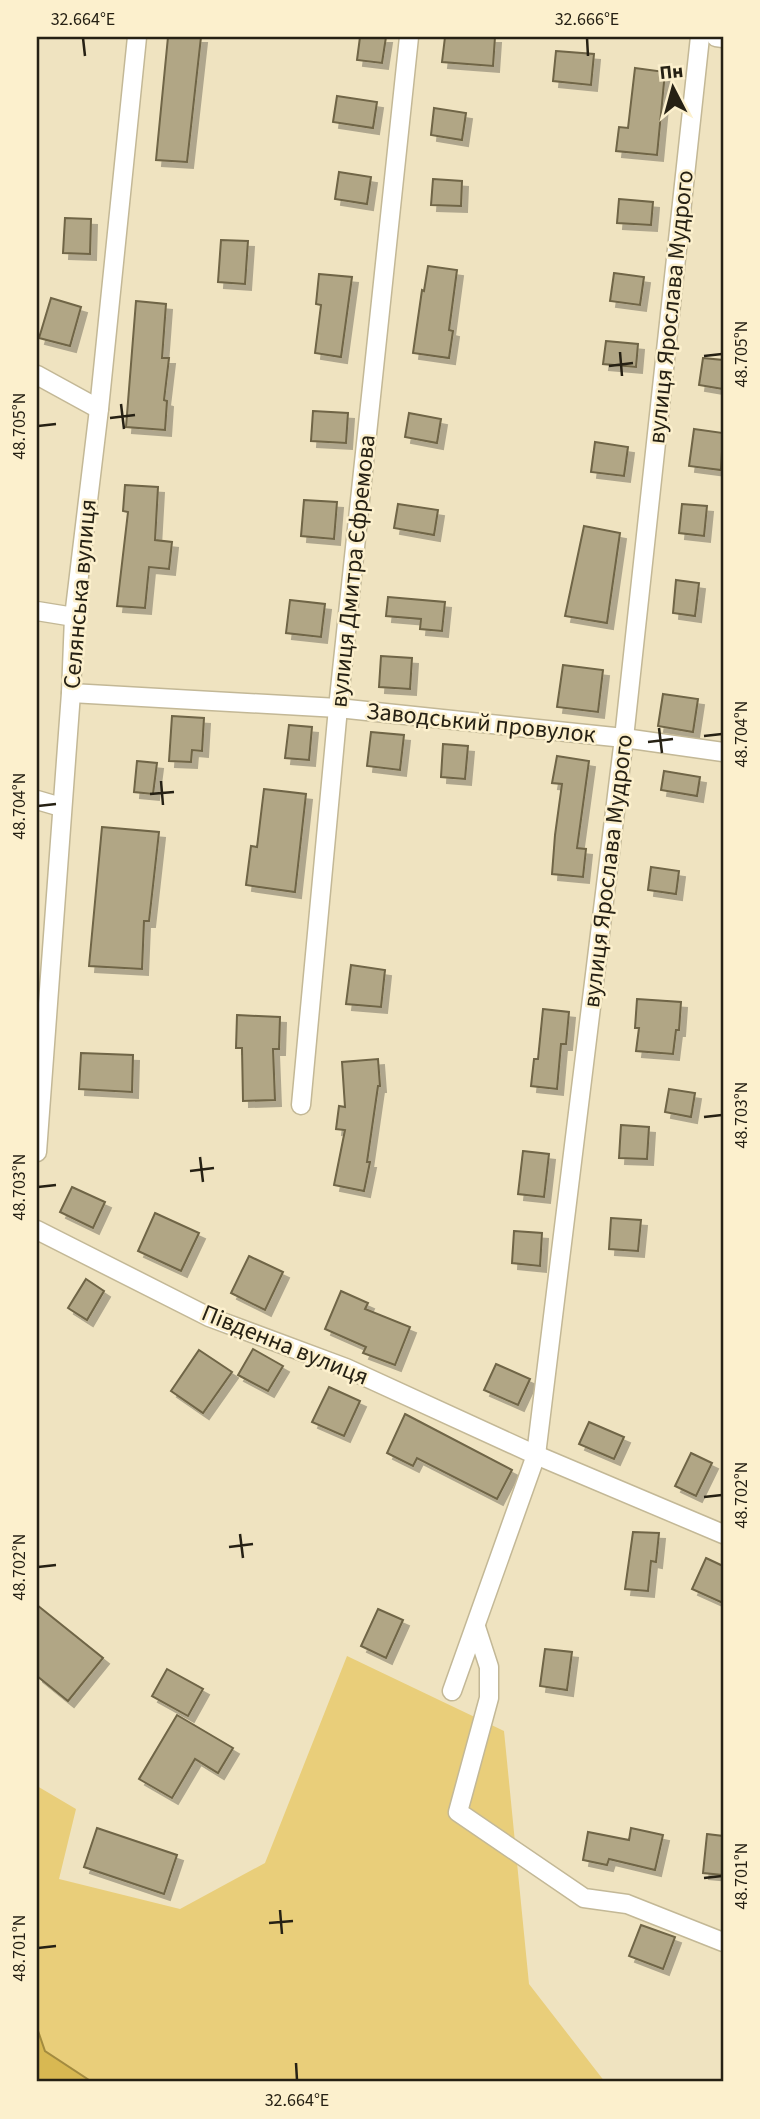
<svg xmlns="http://www.w3.org/2000/svg" width="760" height="2119" font-family="'Source Sans 3',sans-serif">
<style>
.green{fill:#e9ce7a}
.water{fill:#d8b852;stroke:#a38b3f;stroke-width:2}
.building{fill:#b1a685;stroke:#6f6546;stroke-width:2;filter:url(#shadow)}
.lines{fill:none;stroke-linecap:round;stroke-linejoin:round}
.street-casing{stroke:#c3b896;stroke-width:21}
.street{stroke:#fff;stroke-width:18}
.ticks{fill:none;stroke:#262114;stroke-width:2.5}
.labels{text-anchor:middle;dominant-baseline:central;stroke-width:5;stroke-linejoin:round;paint-order:stroke}
.street-label{font-size:24px;fill:#262114;stroke:#fcf0cd}
.neatline{fill:none;stroke:#262114;stroke-width:2.5}
.ticks-label{font-size:18px;text-anchor:middle;fill:#262114}
</style>
<defs>
<filter id="shadow"><feDropShadow dx="6" dy="6" stdDeviation="0" flood-color="#0004"/></filter>
</defs>
<rect width="100%" height="100%" fill="#efe3c0"/>
<!-- green -->
<polygon class="green" points="347,1656 504,1731 529,1984 605,2082 92,2082 45,2051 37,2028 37,1786 76,1809 59,1879 180,1909 265,1863"/>
<!-- water -->
<polygon class="water" points="37,2028 45,2051 92,2082 37,2082"/>
<!-- building -->
<g class="building">
<polygon points="168,37 201,37 187,162 156,160"/>
<polygon points="360,37 386,37 382,63 357,60"/>
<polygon points="445,37 495,37 493,66 442,62"/>
<polygon points="556,51 594,54 591,85 553,81"/>
<polygon points="635,68 665,72 657,155 616,151 619,127 628,128"/>
<polygon points="337,96 377,102 373,128 333,122"/>
<polygon points="434,108 466,113 462,140 431,135"/>
<polygon points="339,172 371,177 367,204 335,199"/>
<polygon points="433,179 462,181 461,206 431,205"/>
<polygon points="619,199 653,202 651,225 617,223"/>
<polygon points="65,218 91,219 90,254 63,253"/>
<polygon points="221,240 248,241 245,284 218,282"/>
<polygon points="428,266 457,270 449,330 453,331 449,358 413,353 422,290 424,291"/>
<polygon points="614,273 644,277 640,305 610,301"/>
<polygon points="319,274 352,277 341,357 315,353 321,305 316,304"/>
<polygon points="51,298 81,307 70,346 39,338"/>
<polygon points="136,301 166,304 162,358 169,358 164,400 167,401 165,430 126,427"/>
<polygon points="606,341 638,344 636,367 603,364"/>
<polygon points="703,358 723,360 723,389 699,385"/>
<polygon points="313,411 348,413 346,443 311,441"/>
<polygon points="409,413 441,419 437,443 405,437"/>
<polygon points="694,429 723,433 721,470 689,466"/>
<polygon points="595,442 628,447 624,476 591,472"/>
<polygon points="125,485 158,487 155,540 172,542 169,569 149,567 145,608 117,606 128,512 123,511"/>
<polygon points="304,500 337,502 334,539 301,536"/>
<polygon points="398,504 438,510 434,535 394,528"/>
<polygon points="682,504 707,506 704,536 679,533"/>
<polygon points="584,526 620,533 607,623 565,616"/>
<polygon points="676,580 699,583 695,616 673,613"/>
<polygon points="388,597 445,602 442,631 420,629 421,619 386,616"/>
<polygon points="290,600 325,604 321,637 286,633"/>
<polygon points="381,656 412,658 410,689 379,687"/>
<polygon points="563,665 603,670 598,712 557,707"/>
<polygon points="663,694 698,699 693,732 658,726"/>
<polygon points="172,716 204,718 202,751 192,750 191,762 169,761"/>
<polygon points="289,725 312,727 309,760 285,758"/>
<polygon points="371,732 404,735 400,770 367,766"/>
<polygon points="443,744 468,746 465,779 441,777"/>
<polygon points="557,756 589,761 577,848 586,849 583,877 552,874 555,835 562,784 552,783"/>
<polygon points="137,761 157,763 153,794 134,792"/>
<polygon points="664,771 700,777 697,796 661,790"/>
<polygon points="264,789 306,794 295,892 246,885 251,846 257,847"/>
<polygon points="102,827 159,832 149,921 144,921 142,969 89,966"/>
<polygon points="651,867 679,871 676,894 648,890"/>
<polygon points="351,965 385,970 381,1007 346,1004"/>
<polygon points="637,999 681,1002 679,1030 676,1030 673,1054 636,1051 639,1028 635,1028"/>
<polygon points="543,1009 569,1012 566,1044 561,1044 557,1089 531,1086 534,1059 538,1059"/>
<polygon points="237,1015 280,1017 279,1049 273,1049 275,1100 243,1101 242,1048 236,1048"/>
<polygon points="81,1053 133,1055 132,1092 79,1089"/>
<polygon points="378,1059 380,1086 378,1086 367,1162 370,1162 364,1191 334,1185 345,1130 336,1129 339,1106 345,1107 342,1062"/>
<polygon points="669,1089 695,1093 691,1117 665,1112"/>
<polygon points="621,1125 649,1127 647,1159 619,1158"/>
<polygon points="523,1151 549,1154 544,1197 518,1194"/>
<polygon points="72,1187 105,1202 93,1228 60,1212"/>
<polygon points="155,1213 199,1233 181,1271 138,1251"/>
<polygon points="611,1218 641,1220 638,1251 609,1249"/>
<polygon points="514,1231 542,1233 540,1266 512,1263"/>
<polygon points="249,1256 283,1272 265,1310 231,1293"/>
<polygon points="86,1279 104,1291 87,1320 68,1308"/>
<polygon points="341,1291 368,1303 365,1309 410,1327 395,1365 363,1353 366,1347 325,1329"/>
<polygon points="253,1349 283,1366 268,1391 238,1375"/>
<polygon points="199,1350 232,1372 203,1413 171,1391"/>
<polygon points="496,1364 530,1379 518,1405 484,1390"/>
<polygon points="329,1387 360,1401 344,1436 312,1422"/>
<polygon points="405,1414 512,1470 497,1499 417,1458 413,1466 387,1453"/>
<polygon points="589,1422 624,1437 614,1459 579,1444"/>
<polygon points="691,1453 712,1463 696,1496 675,1486"/>
<polygon points="633,1532 659,1533 656,1562 651,1561 648,1591 625,1589"/>
<polygon points="706,1558 723,1566 723,1603 692,1589"/>
<polygon points="37,1605 103,1658 68,1701 37,1676"/>
<polygon points="378,1609 403,1620 386,1658 361,1646"/>
<polygon points="545,1649 572,1652 567,1690 540,1686"/>
<polygon points="167,1669 203,1689 188,1716 152,1696"/>
<polygon points="177,1715 233,1748 218,1773 195,1759 172,1798 139,1779"/>
<polygon points="97,1828 177,1855 164,1894 84,1867"/>
<polygon points="631,1828 663,1835 655,1870 609,1859 607,1865 583,1860 588,1832 629,1840"/>
<polygon points="707,1834 723,1836 723,1875 703,1873"/>
<polygon points="641,1925 675,1937 663,1969 629,1956"/>
</g>
<g class="lines">
<!-- street casing -->
<g class="street-casing">
<g id="street">
<polyline points="716,37 723,38"/>
<polyline points="37,375 99,409"/>
<polyline points="37,611 74,617"/>
<polyline points="71,693 338,708 624,738 723,752"/>
<polyline points="37,800 61,807"/>
<polyline points="301,1105 338,708 409,37"/>
<polyline points="37,1152 71,693 74,617 99,409 137,37"/>
<polyline points="37,1230 209,1317 346,1368 536,1455 723,1534"/>
<polyline points="476,1627 489,1667 489,1698 458,1812 584,1898 627,1904 723,1942"/>
<polyline points="452,1691 536,1455 624,738 700,37"/>
</g>
</g>
<!-- street -->
<use href="#street" class="street"/>
</g>
<!-- ticks -->
<path class="ticks" d="M83,38L85,56M587,38L588,56M620,352L622,376M704,356L722,354M609,366L633,363M121,404L124,429M110,418L135,415M38,426L56,424M659,728L662,753M704,736L722,734M648,742L673,739M161,781L163,805M150,794L174,792M38,806L56,804M704,1117L722,1115M200,1157L203,1182M190,1171L214,1168M38,1187L56,1185M704,1497L722,1495M240,1534L243,1558M229,1547L253,1544M38,1567L56,1565M704,1878L722,1876M280,1910L282,1934M269,1923L293,1921M38,1948L56,1946M296,2063L297,2080"/>
<g class="labels">
<!-- street labels -->
<g class="street-label">
<text transform="translate(671 307) rotate(-84)">вулиця Ярослава Мудрого</text>
<text transform="translate(353 571) rotate(-84)">вулиця Дмитра Єфремова</text>
<text transform="translate(80 594) rotate(-85)">Селянська вулиця</text>
<text transform="translate(481 723) rotate(6)">Заводський провулок</text>
<text transform="translate(608 871) rotate(-83)">вулиця Ярослава Мудрого</text>
<text transform="translate(285 1345) rotate(22)">Південна вулиця</text>
</g>
</g>
<!-- border -->
<rect width="760" height="2119" fill="none" stroke="#fcf0cd" stroke-width="77"/>
<!-- north arrow -->
<g transform="translate(673 88) rotate(354)" stroke="#fcf0cd" stroke-width="5" paint-order="stroke">
<path d="M0-5L12 26L0 18L-12 26Z" fill="#262114"/>
<text y="-10" font-size="19" font-weight="bold" text-anchor="middle" fill="#262114">Пн</text>
</g>
<rect x="38" y="38" width="684" height="2042" class="neatline"/>
<g class="ticks-label">
<text x="83" y="25">32.664°E</text>
<text x="587" y="25">32.666°E</text>
<text transform="translate(741 354) rotate(-90)" y="6">48.705°N</text>
<text transform="translate(19 426) rotate(-90)" y="6">48.705°N</text>
<text transform="translate(741 734) rotate(-90)" y="6">48.704°N</text>
<text transform="translate(19 806) rotate(-90)" y="6">48.704°N</text>
<text transform="translate(741 1115) rotate(-90)" y="6">48.703°N</text>
<text transform="translate(19 1187) rotate(-90)" y="6">48.703°N</text>
<text transform="translate(741 1495) rotate(-90)" y="6">48.702°N</text>
<text transform="translate(19 1567) rotate(-90)" y="6">48.702°N</text>
<text transform="translate(741 1876) rotate(-90)" y="6">48.701°N</text>
<text transform="translate(19 1948) rotate(-90)" y="6">48.701°N</text>
<text x="297" y="2106">32.664°E</text>
</g>
</svg>
